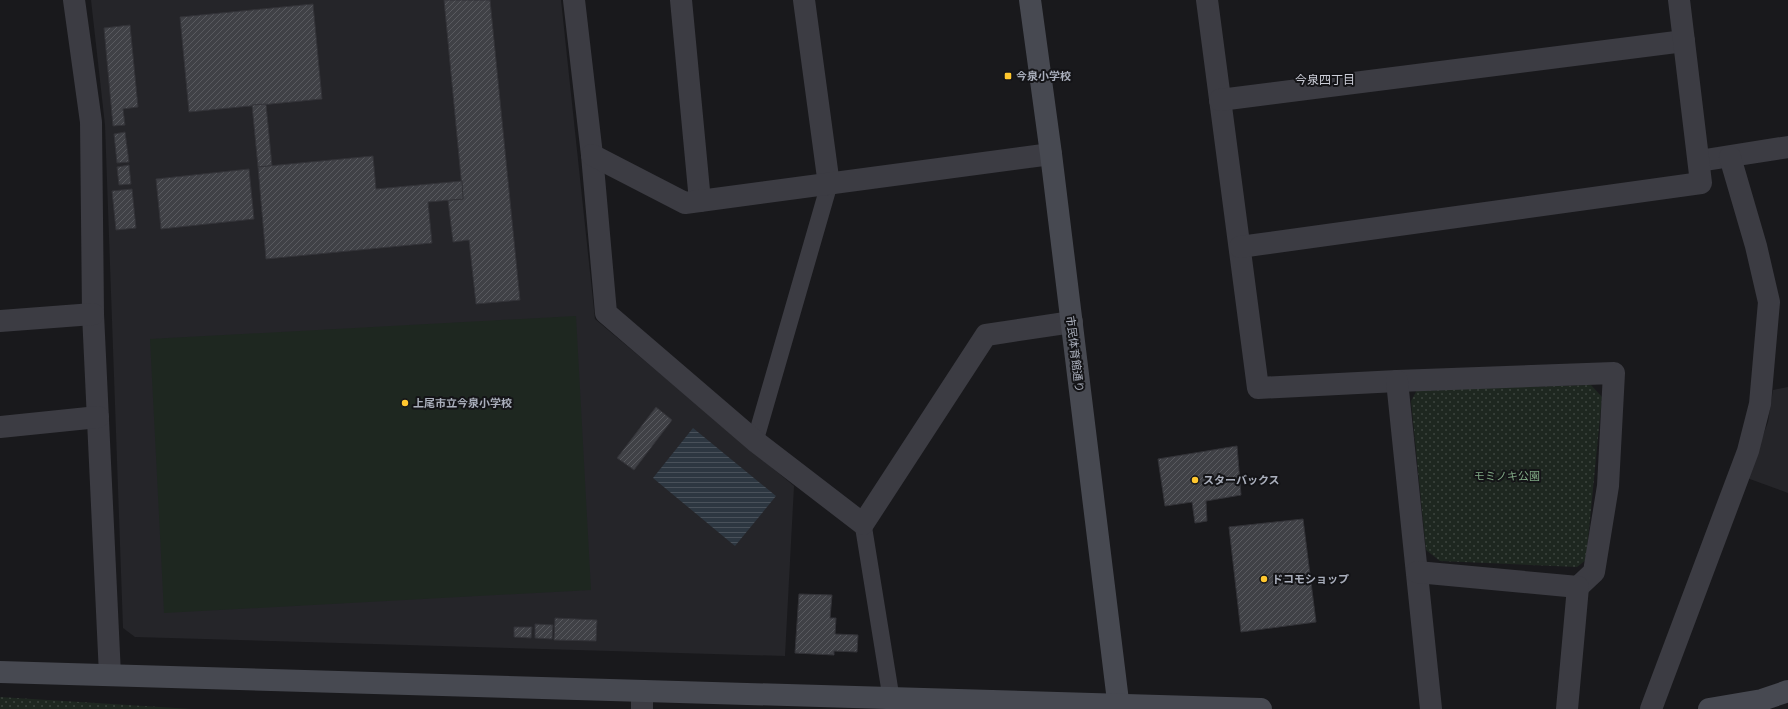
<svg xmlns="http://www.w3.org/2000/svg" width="1788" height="709" font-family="Inter,'Noto Sans JP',sans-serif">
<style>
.built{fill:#252529}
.grass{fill:url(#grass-dots)}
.pitch{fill:#1e2720}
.water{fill:url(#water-rules)}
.building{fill:url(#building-hatch);stroke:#333338}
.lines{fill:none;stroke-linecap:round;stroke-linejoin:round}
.lane{stroke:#3c3c43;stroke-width:17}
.street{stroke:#3c3c43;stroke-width:22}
.secondary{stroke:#474951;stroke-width:22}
.poi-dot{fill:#ffc72e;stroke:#141417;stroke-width:1.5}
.labels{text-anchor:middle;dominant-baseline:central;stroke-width:4;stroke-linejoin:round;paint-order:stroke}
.poi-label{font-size:11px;font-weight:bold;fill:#aaafbc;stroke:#141417;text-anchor:start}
.street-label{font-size:11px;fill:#aaafbc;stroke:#141417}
.park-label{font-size:11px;fill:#80a985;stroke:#141417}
.neighbourhood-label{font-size:12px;fill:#ccced8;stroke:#141417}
</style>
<defs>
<pattern id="grass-dots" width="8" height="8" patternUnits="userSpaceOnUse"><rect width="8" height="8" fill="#1e2720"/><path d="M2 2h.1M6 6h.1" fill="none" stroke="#3c443e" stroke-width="1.8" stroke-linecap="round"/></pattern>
<pattern id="water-rules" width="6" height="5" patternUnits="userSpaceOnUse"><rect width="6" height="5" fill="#2d3741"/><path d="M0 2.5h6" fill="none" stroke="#49515a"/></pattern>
<pattern id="building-hatch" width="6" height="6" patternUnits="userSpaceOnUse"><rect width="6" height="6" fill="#404146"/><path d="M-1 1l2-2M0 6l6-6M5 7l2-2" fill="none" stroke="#595a5f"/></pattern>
</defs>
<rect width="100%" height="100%" fill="#19191c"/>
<!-- built -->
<g class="built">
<polygon points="91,0 561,0 595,319 794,486 785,656 135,637 123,628 105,125"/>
<polygon points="1788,387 1788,493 1747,478 1768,422 1773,390"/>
</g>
<!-- grass -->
<g class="grass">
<polygon points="1591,385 1602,397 1586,560 1577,567 1440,561 1426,550 1411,401 1417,390"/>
<polygon points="0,697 192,709 0,709"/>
</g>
<!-- pitch -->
<polygon class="pitch" points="576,316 591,590 164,613 150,339"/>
<!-- water -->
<polygon class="water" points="693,428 776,496 735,546 653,478"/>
<!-- building -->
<g class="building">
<polygon points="444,0 490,0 520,300 476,304 469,240 453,242 448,200 463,199"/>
<polygon points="313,4 322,99 189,112 180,17"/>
<polygon points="130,25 138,107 123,109 125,125 113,126 104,28"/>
<polygon points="266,104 272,166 258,167 252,105"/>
<polygon points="125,132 129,162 117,163 114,134"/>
<polygon points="373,156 376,189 462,181 463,199 428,202 432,243 266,259 258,167"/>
<polygon points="129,165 131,184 119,185 117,167"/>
<polygon points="249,169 254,219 161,229 156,179"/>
<polygon points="132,189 136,228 116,230 112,191"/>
<polygon points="656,407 672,420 634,470 617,458"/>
<polygon points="1237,446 1241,495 1206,501 1207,521 1195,523 1192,502 1165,506 1158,459"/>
<polygon points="1303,519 1316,622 1241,632 1229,527"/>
<polygon points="799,594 832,595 830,618 836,618 835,634 858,635 857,652 834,651 834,655 795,653"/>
<polygon points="555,618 597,620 596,641 554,640"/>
<polygon points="535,624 553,625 552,639 535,638"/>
<polygon points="514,627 532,627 531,638 514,637"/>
</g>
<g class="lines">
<!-- lane -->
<g class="lane">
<polyline points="755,441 829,185"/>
<polyline points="863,524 891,697"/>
</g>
<!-- street -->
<g class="street">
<polyline points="74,0 91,122 93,314 110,675"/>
<polyline points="574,0 592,155 606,313 755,441 863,524 986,335 1072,322"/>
<polyline points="681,0 700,201"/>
<polyline points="804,0 829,185"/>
<polyline points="1207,0 1258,388 1397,381 1614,373 1608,486 1594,572 1578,587"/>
<polyline points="1220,100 1684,41"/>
<polyline points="592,155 685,203 1051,154"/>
<polyline points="1699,161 1788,147"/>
<polyline points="1240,247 1701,183 1679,0"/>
<polyline points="0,321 93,314"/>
<polyline points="1397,381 1431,709"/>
<polyline points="0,427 98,417"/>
<polyline points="1417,572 1578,587 1567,709"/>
<polyline points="642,709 642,691"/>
<polyline points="1651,709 1748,451 1760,404 1769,302 1756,246 1730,157"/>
</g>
<!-- secondary -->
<g class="secondary">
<polyline points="1030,0 1051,154 1119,709"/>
<polyline points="0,672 1261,709"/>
<polyline points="1709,709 1762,700 1788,691"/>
</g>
</g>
<!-- markers -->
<g class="poi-dot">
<rect x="1004" y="72" width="8" height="8" rx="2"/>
<circle cx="405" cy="403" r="4"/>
<circle cx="1195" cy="480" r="4"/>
<circle cx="1264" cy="579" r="4"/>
</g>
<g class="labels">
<!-- poi labels -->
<g class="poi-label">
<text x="1016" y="76">今泉小学校</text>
<text x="413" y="403">上尾市立今泉小学校</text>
<text x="1203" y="480">スターバックス</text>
<text x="1272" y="579">ドコモショップ</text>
</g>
<!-- street labels -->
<g class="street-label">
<text transform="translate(1075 354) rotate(83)">市民体育館通り</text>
</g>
<!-- park labels -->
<g class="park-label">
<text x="1507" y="476">モミノキ公園</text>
</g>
<!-- neighbourhood labels -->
<g class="neighbourhood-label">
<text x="1325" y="79">今泉四丁目</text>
</g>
</g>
</svg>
